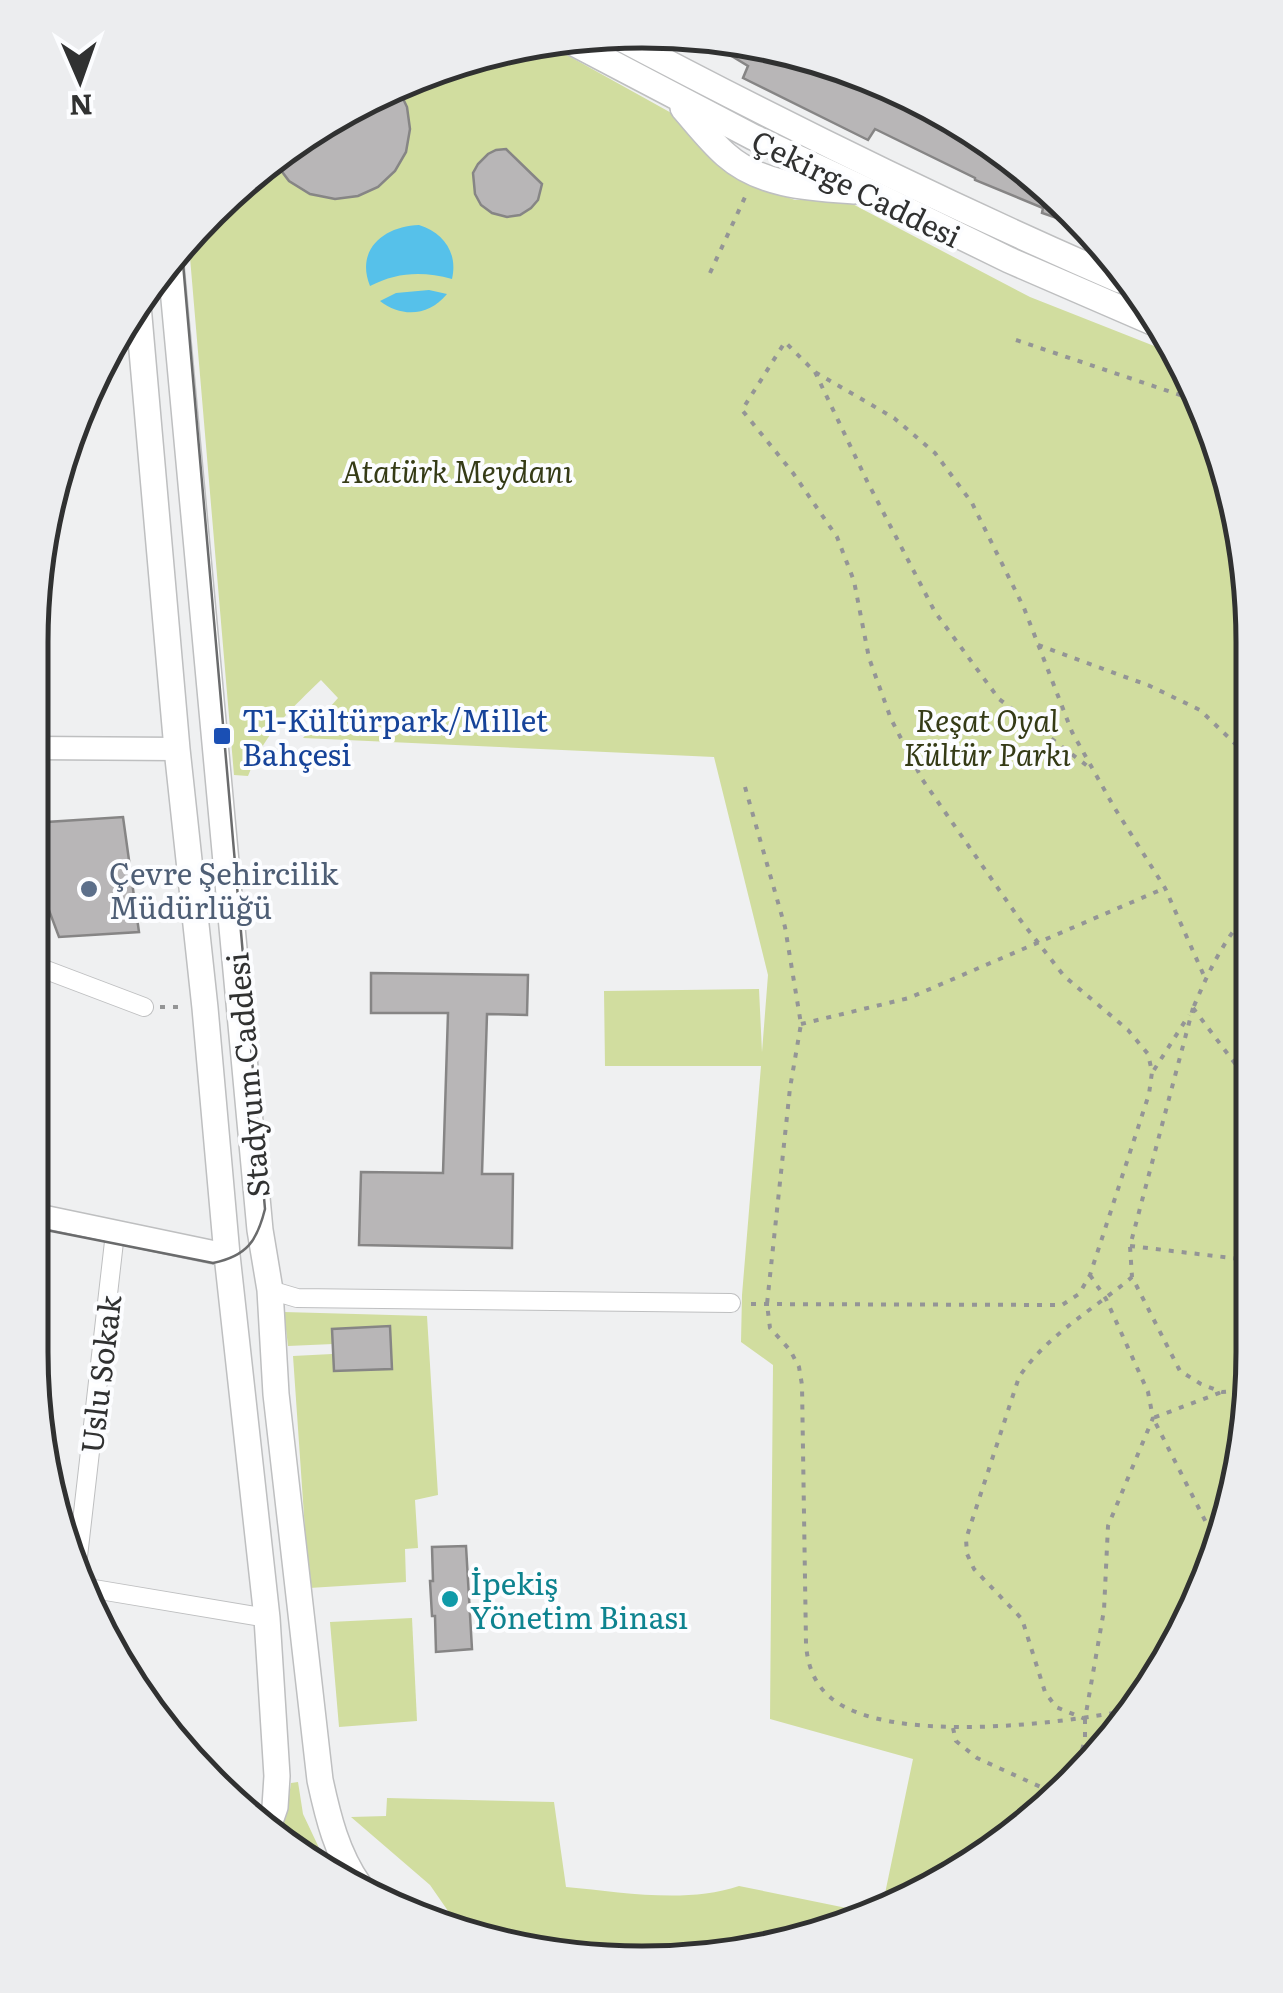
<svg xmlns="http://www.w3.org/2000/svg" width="1283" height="1993" font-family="Literata,serif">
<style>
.green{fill:#d1dd9f}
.water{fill:#56c1ea}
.building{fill:#b8b6b7;stroke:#868585;stroke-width:2.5}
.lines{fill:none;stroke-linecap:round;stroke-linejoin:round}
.street-casing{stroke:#bebfc0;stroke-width:20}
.secondary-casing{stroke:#bebfc0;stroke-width:25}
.primary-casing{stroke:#bebfc0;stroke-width:28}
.path{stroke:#949596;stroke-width:4;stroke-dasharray:5 8;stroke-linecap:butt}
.street{stroke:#fff;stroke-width:18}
.secondary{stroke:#fff;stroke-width:22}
.primary{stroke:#fff;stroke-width:25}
.tram{stroke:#6a6b6c;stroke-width:2.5}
.transit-dot{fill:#1a4fb4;stroke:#fcfdff;stroke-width:4}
.service-dot{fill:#5c6f8a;stroke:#fcfdff;stroke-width:4}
.culture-dot{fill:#0f9aa8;stroke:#fcfdff;stroke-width:4}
.labels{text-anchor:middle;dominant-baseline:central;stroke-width:8;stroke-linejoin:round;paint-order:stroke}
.street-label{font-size:30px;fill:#303131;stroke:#fcfdff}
.park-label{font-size:30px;font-style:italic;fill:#353b16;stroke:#fcfdff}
.transit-label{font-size:30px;fill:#164399;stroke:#fcfdff;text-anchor:start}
.service-label{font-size:30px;fill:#4e5e75;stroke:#fcfdff;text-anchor:start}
.culture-label{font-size:30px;fill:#0d838f;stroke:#fcfdff;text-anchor:start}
.rim{fill:none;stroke:#303131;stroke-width:5}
</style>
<rect width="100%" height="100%" fill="#eff0f1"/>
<!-- green -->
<g class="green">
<path d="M549,45L693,125L755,186L795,200L843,199L1030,297L1177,355L1190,372L1252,602L1248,1431L1206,1586L1102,1754L948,1881L882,1908L913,1759L770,1719L773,1365L741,1342L742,1295L761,1066H605L604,991L759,989L762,1052L768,975L714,757L303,738L338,698L321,680C289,711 265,733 248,776L234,775L188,234L371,93Z"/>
<polygon points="284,1312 427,1316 438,1495 415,1500 418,1548 405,1549 406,1582 309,1588 293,1356 332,1354 333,1344 288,1346"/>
<polygon points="412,1618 417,1721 339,1727 330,1622"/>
<polygon points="298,1782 303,1814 329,1869 276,1840 286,1816 291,1783"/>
<path d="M387,1798L554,1802L566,1887C622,1892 685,1904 739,1886L871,1913L799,1942L602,1962L464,1934L430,1885L351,1817L386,1816Z"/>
</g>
<!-- water -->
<g class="water">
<path d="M419,225C444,233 458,253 452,279C423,271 397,272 370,286C355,249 385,226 419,225Z"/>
<path d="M429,290L447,294C429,316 402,318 380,301L396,293Z"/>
</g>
<!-- building -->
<g class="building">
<polygon points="715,46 838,62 1044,181 1077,225 1042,213 1043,208 975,180 975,178 875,129 868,140 743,78 748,66"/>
<polygon points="397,86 407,107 410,129 406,152 395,171 378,187 358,196 335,199 310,194 289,181 277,165 371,93"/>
<polygon points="506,149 542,184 538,200 531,208 520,215 507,217 492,213 481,205 475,194 473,173 478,164 488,154 496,150"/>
<polygon points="123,817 139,932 59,937 47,905 41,874 47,822"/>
<polygon points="371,973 528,975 527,1015 487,1014 482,1174 513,1174 512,1248 359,1245 361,1172 443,1173 448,1013 371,1013"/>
<polygon points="390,1326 392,1369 334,1371 332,1329"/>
<polygon points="466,1546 472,1649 436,1652 435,1616 432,1616 430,1581 433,1581 432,1547"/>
</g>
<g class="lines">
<!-- street casing -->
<g class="street-casing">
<g id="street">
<polyline points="33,965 144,1007"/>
<polyline points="31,1215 34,1073 32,1045"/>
<polyline points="270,1290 297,1298 731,1303"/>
<polyline points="76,1574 115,1233"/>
<polyline points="82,1587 267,1618"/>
</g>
</g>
<!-- secondary casing -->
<g class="secondary-casing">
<g id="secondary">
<polyline points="34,748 177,749"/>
<polyline points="31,1214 227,1255"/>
</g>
</g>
<!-- primary casing -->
<g class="primary-casing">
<g id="primary">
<path d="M611,33C777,121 947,205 1120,280"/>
<polyline points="568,40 753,137 872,193 1009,260 1152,322"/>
<path d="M683,108C697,124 710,141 726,155C761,186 810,188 854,191"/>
<path d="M170,256L260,1230L270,1290L276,1394L320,1780C328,1817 337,1854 359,1885"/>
<polyline points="138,305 177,749 205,1008 227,1255 267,1618 277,1776 275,1807 266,1833"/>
</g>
</g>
<!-- path -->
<g class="path">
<polyline points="710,273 746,195"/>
<polyline points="1016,340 1198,401"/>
<polyline points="815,372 867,481 935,612 999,699 1090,768"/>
<polyline points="1038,645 1150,686 1200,710 1251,759"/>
<path d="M745,787L785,927L801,1024L790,1088L767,1304L770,1328L790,1350L799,1367L802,1385L806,1643C807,1664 814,1684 831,1698C888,1745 1060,1724 1129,1710"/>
<path d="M1194,1006C1208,973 1223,941 1247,914L1250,915"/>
<polyline points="160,1007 186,1007"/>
<polyline points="1193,1008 1130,1246 1132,1277 1180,1371 1201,1384 1222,1392 1248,1390"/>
<polyline points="1193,1008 1249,1082"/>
<polyline points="801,1024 909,998 1165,888"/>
<polyline points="1154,1070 1189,1015"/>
<polyline points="1130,1246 1249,1260"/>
<path d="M1090,1275L1106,1299L1148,1392L1153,1418L1108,1526L1104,1610L1085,1719L1056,1707L1045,1692L1022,1619L974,1569L967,1554L966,1539L1019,1377C1048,1334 1093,1310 1132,1277"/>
<polyline points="751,1304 1062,1305 1079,1294 1090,1275 1149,1094 1152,1072 1148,1054 1128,1030 1064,976 1018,917 922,779 891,719 869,658 854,581 837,537 793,473 742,410 785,342 815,372 894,418 935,453 972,503 1024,608 1072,732 1114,807 1165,888 1205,978"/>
<polyline points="1217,1544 1153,1418 1222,1392"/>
<polyline points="953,1728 956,1741 977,1758 1054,1793"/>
<polyline points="1076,1775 1085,1738 1085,1719"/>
<polyline points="387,1899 408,1907 414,1914"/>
</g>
<!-- street -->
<use href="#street" class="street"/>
<!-- secondary -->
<use href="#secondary" class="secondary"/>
<!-- primary -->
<use href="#primary" class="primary"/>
<!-- tram -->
<path class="tram" d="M31,1227L213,1263C247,1256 257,1241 265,1209L181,240"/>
</g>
<!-- markers -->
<rect class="transit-dot" x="212" y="726" width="20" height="20" rx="5"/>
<circle class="service-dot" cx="89" cy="889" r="10"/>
<circle class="culture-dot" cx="450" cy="1599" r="10"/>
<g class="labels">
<!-- street labels -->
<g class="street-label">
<text transform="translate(857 187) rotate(26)">Çekirge Caddesi</text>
<text transform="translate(246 1075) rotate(-95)">Stadyum Caddesi</text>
<text transform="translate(99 1374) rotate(-83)">Uslu Sokak</text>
</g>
<!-- park labels -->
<g class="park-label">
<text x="457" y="470">Atatürk Meydanı</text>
<text x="987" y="719">Reşat Oyal<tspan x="987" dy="34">Kültür Parkı</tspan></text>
</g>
<!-- transit labels -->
<g class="transit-label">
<text x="242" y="719">T1-Kültürpark/Millet<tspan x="242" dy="34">Bahçesi</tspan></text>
</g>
<!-- service labels -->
<g class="service-label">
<text x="109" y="872">Çevre Şehircilik<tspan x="109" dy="34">Müdürlüğü</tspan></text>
</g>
<!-- culture labels -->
<g class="culture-label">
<text x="470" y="1582">İpekiş<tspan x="470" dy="34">Yönetim Binası</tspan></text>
</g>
</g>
<!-- crop -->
<path d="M0 0H1283V1993H0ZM642 48H642A594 594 0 0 1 1236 642V1352A594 594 0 0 1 642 1946H642A594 594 0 0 1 48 1352V642A594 594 0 0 1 642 48Z" fill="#ecedef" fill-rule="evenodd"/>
<path class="rim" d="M642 48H642A594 594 0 0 1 1236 642V1352A594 594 0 0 1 642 1946H642A594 594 0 0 1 48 1352V642A594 594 0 0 1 642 48Z"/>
<!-- north arrow -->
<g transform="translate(80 80) rotate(178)" stroke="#fcfdff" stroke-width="8" paint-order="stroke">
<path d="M0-8L18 38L0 25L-18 38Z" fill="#303131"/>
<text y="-15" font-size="28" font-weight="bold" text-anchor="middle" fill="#303131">N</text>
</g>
</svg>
